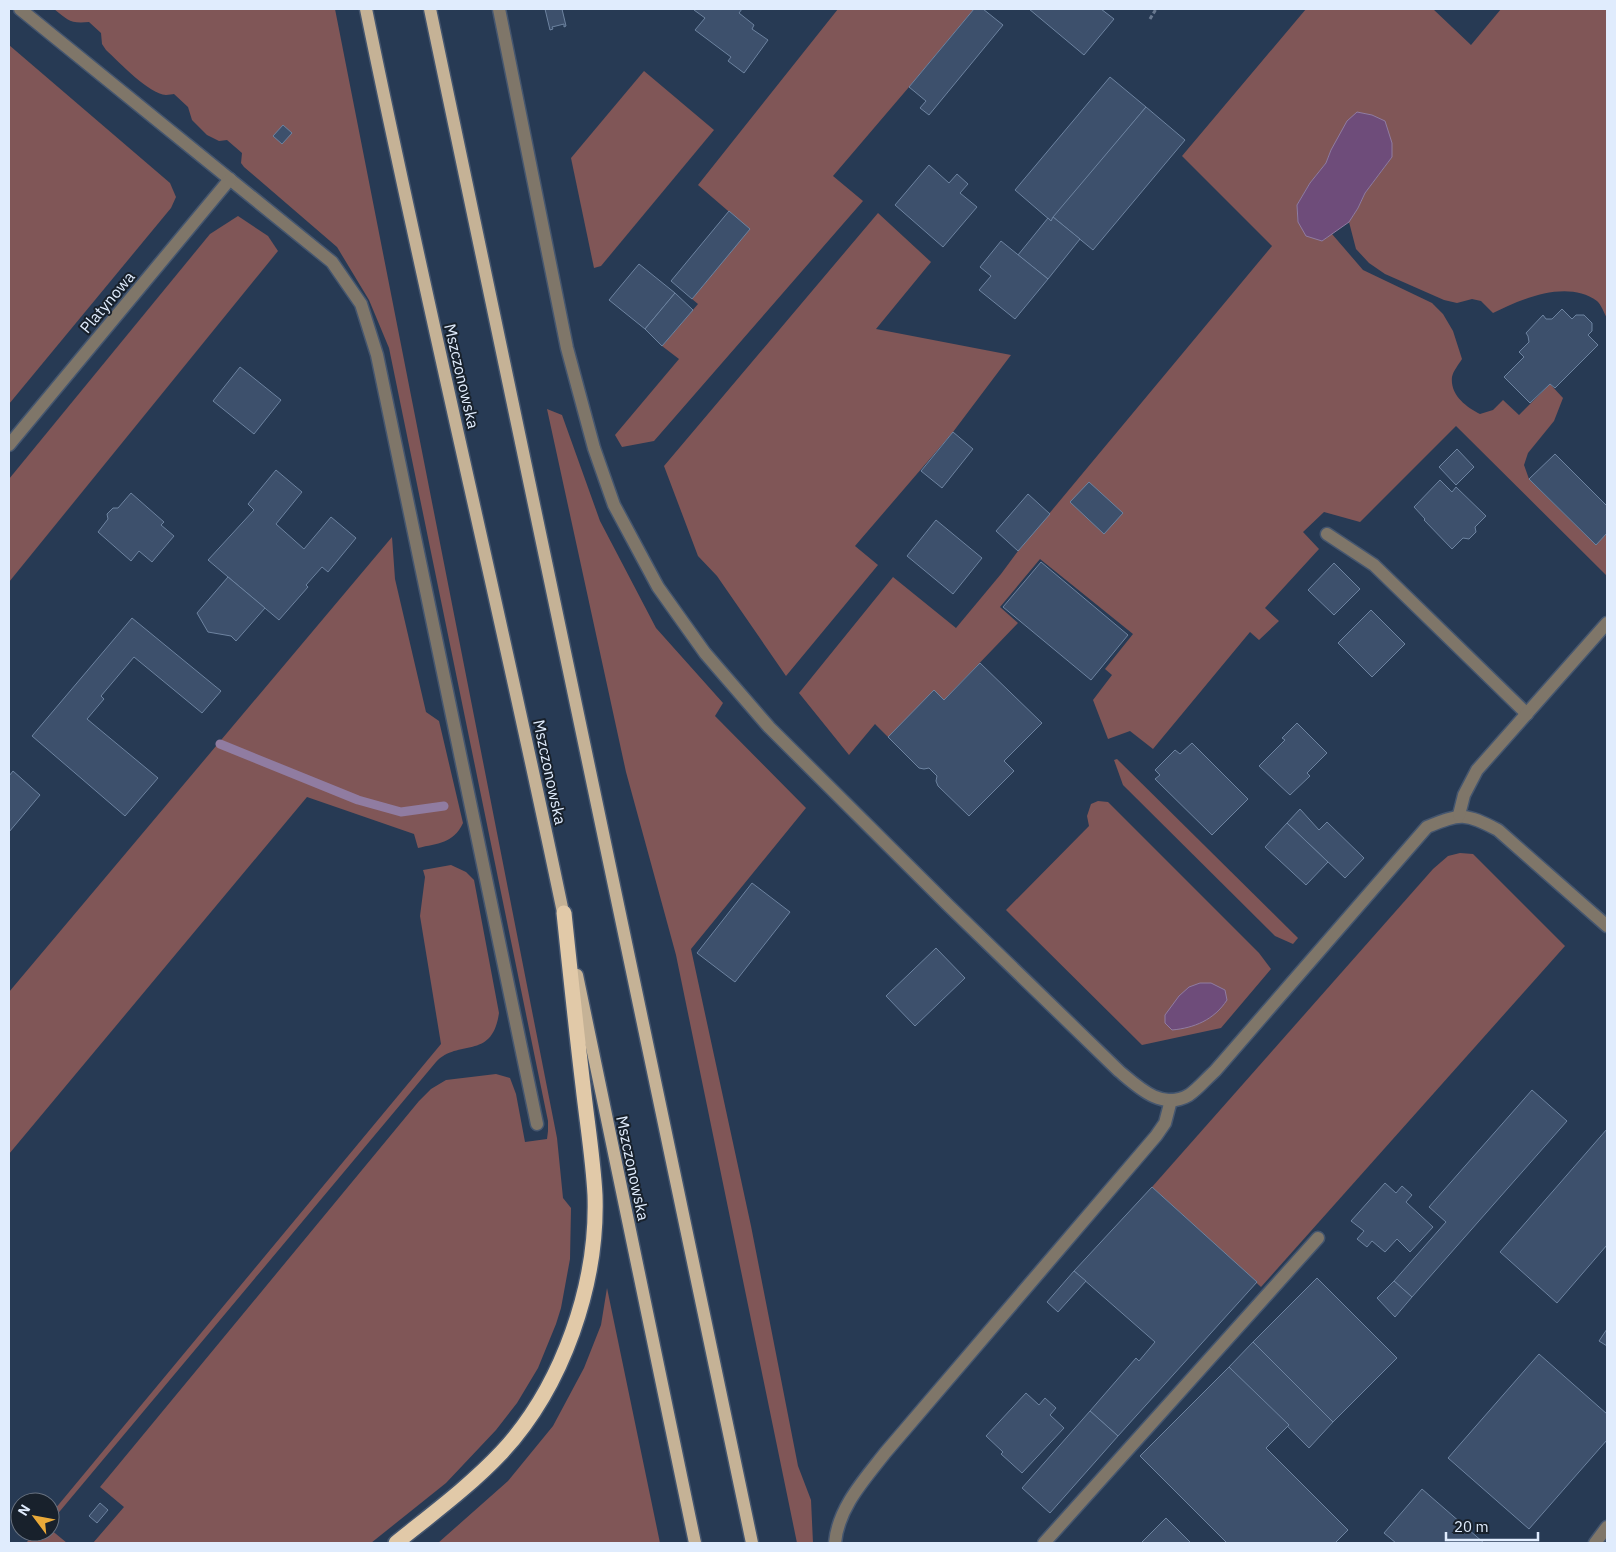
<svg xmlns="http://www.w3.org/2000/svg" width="1616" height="1552" font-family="'IBM Plex Sans',sans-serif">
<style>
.green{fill:#805657}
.water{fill:#6e4c7a;stroke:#907ca1}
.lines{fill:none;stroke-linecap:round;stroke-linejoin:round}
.stream{stroke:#907ca1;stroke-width:9}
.building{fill:#3d506c;stroke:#6d83a0}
.minor-casing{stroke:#45566f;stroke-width:15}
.major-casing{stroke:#45566f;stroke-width:15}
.highway-casing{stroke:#45566f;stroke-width:18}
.path{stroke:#68788f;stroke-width:3;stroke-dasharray:4 2.5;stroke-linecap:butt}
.minor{stroke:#7f7669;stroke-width:12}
.major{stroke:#c5b296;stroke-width:12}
.highway{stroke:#e1c9a8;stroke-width:15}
.labels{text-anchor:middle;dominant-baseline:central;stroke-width:4;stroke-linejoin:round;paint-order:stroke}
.street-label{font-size:16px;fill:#e0ecfd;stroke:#18212c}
</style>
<rect width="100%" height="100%" fill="#273a54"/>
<!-- green -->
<g class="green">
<path d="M54,9H335L557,1138L563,1198L571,1208L570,1259L561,1308L556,1324L538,1368L517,1403L496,1430L446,1483L371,1543H93L124,1507L100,1487L419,1101L431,1089L446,1080L496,1074L510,1078L516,1094L525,1142L547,1139L548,1131V1121L389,348L369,300L337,247L244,167L241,163L242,153L227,140L219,141L207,135L192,120L188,107L174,94C172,94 169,95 166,95C149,94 119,62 106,50L102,44L101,33L89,22C70,24 68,20 54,9Z"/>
<polygon points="838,9 974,9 909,87 833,176 863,201 654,441 622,447 615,435 679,359 662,346 698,304 692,299 749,229 698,185"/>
<path d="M1306,9H1433L1471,45L1501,9H1607V318C1604,313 1601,304 1597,301C1567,279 1521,299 1493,313L1481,301L1472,299L1457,303L1444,300L1385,274L1369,263L1356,249L1349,222L1358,208L1365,193L1392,157L1331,150L1326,163L1310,183L1297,205L1298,222L1322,241L1332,234L1363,270L1432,303L1443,314L1453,331L1462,359C1459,364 1453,371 1452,377C1450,395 1466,407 1480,414L1493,410L1503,400L1519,415L1550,384L1563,398L1554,421L1528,453L1524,465L1529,479L1596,545L1607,533V576L1456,426L1360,522L1324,512L1303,532L1319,549L1265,608L1279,621L1259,640L1250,632L1153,749L1130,731L1108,739L1093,700L1112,675L1105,669L1133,634L1040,559L1000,607L1018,623L944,700L935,691L888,737L875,724L849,755L799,693L893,577L956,628L1001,574L1018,551L1272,246L1182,156Z"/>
<polygon points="9,45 170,183 176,197 171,208 9,404"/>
<polygon points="644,71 714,130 601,266 594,268 571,158"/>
<polygon points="878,213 931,262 876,329 1011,355 953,432 855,546 878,565 786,676 717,576 698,556 664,466"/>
<polygon points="238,216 268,236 278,251 9,582 9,479 210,234"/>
<polygon points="547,409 562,415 600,521 656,628 723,703 715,716 806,808 691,949 751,1226 798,1466 811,1500 813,1543 797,1543 676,955 626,772"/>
<path d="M392,537L395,579L426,712L439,721L463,823C453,844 438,843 418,848L414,834L307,797L9,1154V992Z"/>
<polygon points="1117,759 1298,938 1293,944 1275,936 1123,785 1114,760"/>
<polygon points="1098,801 1108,802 1259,953 1271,969 1221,1028 1142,1045 1006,910 1089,826 1087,816 1091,804"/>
<polygon points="1460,853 1473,854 1565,946 1261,1287 1152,1187 1433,869 1448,856"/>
<path d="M451,865L466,872L474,880L499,1013C492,1061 459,1038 436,1062L50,1523V1515L441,1044L420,916L425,877L423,870Z"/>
<polygon points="607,1288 660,1543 438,1543 508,1481 553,1426 584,1368 601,1325"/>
<polygon points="50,1529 67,1543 26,1543 36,1532 50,1532"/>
</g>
<!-- water -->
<g class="water">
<polygon points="1357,112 1372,115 1385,121 1392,143 1392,157 1365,193 1358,208 1349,222 1322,241 1306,236 1298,222 1297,205 1310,183 1326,163 1331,150 1347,121"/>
<path d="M1200,983H1211L1225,990L1227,1000C1214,1020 1194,1028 1172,1030L1165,1023V1015L1179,996L1189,987Z"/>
</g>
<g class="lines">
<!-- stream -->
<polyline class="stream" points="220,744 358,800 401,812 444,806"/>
</g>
<!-- building -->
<g class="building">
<polygon points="545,9 562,9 566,26 564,27 564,24 552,27 553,29 550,30"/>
<polygon points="695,9 742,9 739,13 754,25 752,29 768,40 744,73 728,61 731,57 695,30 705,18 694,10"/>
<polygon points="974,9 983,9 1003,25 929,115 920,108 926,101 909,87"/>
<polygon points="1029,9 1101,9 1114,19 1084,55"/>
<polygon points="1110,77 1146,107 1051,221 1015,190"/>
<polygon points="1146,107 1185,140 1093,250 1053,217"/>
<polygon points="283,125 292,133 282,144 273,136"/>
<polygon points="929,165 949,183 957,174 968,184 960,193 977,207 943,247 895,205"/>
<polygon points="729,211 750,229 692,299 671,281"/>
<polygon points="1053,217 1080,239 1048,279 1018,255 1048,218 1051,221"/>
<polygon points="1001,241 1048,279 1015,319 979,290 991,276 980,267"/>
<polygon points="639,264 675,293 645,329 609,300"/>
<polygon points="675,293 693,310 662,346 645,329"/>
<polygon points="1562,309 1572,319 1576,315 1584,315 1592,323 1592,331 1588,335 1598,345 1555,388 1550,384 1530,403 1504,377 1524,357 1519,352 1529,342 1528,336 1526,333 1543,315 1546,319 1552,319"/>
<polygon points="240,367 281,400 254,434 213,401"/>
<polygon points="953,432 973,449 942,488 921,471"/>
<polygon points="1457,449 1474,467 1456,485 1439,467"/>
<polygon points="1555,454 1607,506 1607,533 1596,545 1529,479"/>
<polygon points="276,470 302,492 276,524 304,549 331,517 356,538 328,572 322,567 306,585 308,587 279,620 208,560 254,510 248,504"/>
<polygon points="1440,480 1452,492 1456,487 1486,516 1475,527 1476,532 1469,539 1463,538 1452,549 1424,520 1425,519 1414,507"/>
<polygon points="1089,482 1123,513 1104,534 1070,502"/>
<polygon points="131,493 164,522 161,525 174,536 152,562 139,551 131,561 98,532 108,519 107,514 113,508 118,508"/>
<polygon points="1028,494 1050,514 1018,551 996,531"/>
<polygon points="936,520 982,558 953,594 907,556"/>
<polygon points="1041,562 1128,635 1091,680 1003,607"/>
<polygon points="1334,563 1360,589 1334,615 1308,590"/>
<polygon points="228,577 265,608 236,641 231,636 208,632 197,613"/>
<polygon points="1371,610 1405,644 1372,677 1338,643"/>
<polygon points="132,618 221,691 202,713 134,657 101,696 104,699 87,719 158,778 125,816 32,736"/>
<polygon points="980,663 1042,723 1004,761 1014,771 969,816 938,786 936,781 937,776 929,768 924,769 919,768 888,737 934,690 944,700"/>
<polygon points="1297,723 1327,753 1307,773 1310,776 1290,795 1259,766 1285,740 1282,738"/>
<polygon points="1192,743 1248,799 1212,835 1155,779 1160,775 1155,770 1175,750 1180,754"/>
<polygon points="13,771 40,795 9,832 9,776"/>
<polygon points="1300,809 1319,830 1327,822 1364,858 1345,878 1287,823"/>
<polygon points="1287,823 1328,862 1306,885 1265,847"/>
<polygon points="752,883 790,912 735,982 697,953"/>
<polygon points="936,948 965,978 915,1026 886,996"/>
<polygon points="1532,1090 1567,1121 1412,1297 1394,1281 1446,1222 1429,1207"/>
<polygon points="1607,1129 1607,1245 1557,1303 1500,1252"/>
<polygon points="1385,1183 1396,1193 1402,1186 1412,1195 1406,1202 1433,1227 1410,1252 1397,1239 1385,1252 1372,1241 1367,1247 1357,1239 1364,1231 1351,1221"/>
<polygon points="1152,1187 1257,1282 1118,1436 1090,1411 1136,1358 1139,1361 1155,1342 1074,1271"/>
<polygon points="1074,1271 1086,1281 1058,1312 1047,1302"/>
<polygon points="1317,1278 1397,1358 1333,1422 1253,1342"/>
<polygon points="1394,1281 1412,1297 1395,1317 1377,1298"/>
<polygon points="1607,1329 1607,1346 1599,1341"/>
<polygon points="1253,1342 1333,1422 1309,1448 1229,1367"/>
<polygon points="1539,1354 1607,1414 1607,1440 1529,1529 1448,1458"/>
<polygon points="1229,1367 1289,1425 1266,1448 1348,1530 1335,1543 1227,1543 1140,1456"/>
<polygon points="1026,1393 1039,1405 1045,1398 1056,1408 1050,1415 1064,1428 1022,1473 1001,1454 1003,1452 986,1436"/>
<polygon points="1090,1411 1118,1436 1050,1513 1022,1488"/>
<polygon points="1422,1489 1484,1543 1396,1543 1384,1533"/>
<polygon points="100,1503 108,1510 97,1523 89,1516"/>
<polygon points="1166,1518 1191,1543 1141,1543"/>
</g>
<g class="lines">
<!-- minor casing -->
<g class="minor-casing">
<g id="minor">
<polyline points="20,9 332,262 361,304 377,355 537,1124"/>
<path d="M499,9L567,348L594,448L614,505L658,587L705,653L769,727L949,906L1119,1071C1138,1087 1162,1111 1189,1095C1198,1089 1207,1078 1215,1071L1427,827C1461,813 1465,813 1498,830L1607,926"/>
<polyline points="9,445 230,179"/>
<polyline points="1327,534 1374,565 1527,714"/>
<polyline points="1459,815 1464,795 1477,770 1607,623"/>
<path d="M835,1543C838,1508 864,1480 885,1453L1156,1136L1165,1123L1171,1100"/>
<polyline points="1044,1543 1318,1238"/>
<polyline points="1595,1543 1607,1527"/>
</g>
</g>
<!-- major casing -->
<g class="major-casing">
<g id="major">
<path d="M366,9C428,314 502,617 565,922"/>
<polyline points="430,9 752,1543"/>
<polyline points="577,975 695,1543"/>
</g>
</g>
<!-- highway casing -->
<g class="highway-casing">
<path id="highway" d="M396,1543C432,1514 470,1486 502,1452C563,1386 598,1284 595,1195C593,1158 587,1122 583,1086C576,1028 570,970 564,913"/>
</g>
<!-- path -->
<polyline class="path" points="1150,19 1156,9"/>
<!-- minor -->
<use href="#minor" class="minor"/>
<!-- major -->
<use href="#major" class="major"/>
<!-- highway -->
<use href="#highway" class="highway"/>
</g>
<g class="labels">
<!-- street labels -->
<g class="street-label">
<text transform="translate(107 302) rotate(-50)">Platynowa</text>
<text transform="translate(462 376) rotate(77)">Mszczonowska</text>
<text transform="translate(550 772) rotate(78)">Mszczonowska</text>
<text transform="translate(633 1168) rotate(78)">Mszczonowska</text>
</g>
</g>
<!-- border -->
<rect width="1616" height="1552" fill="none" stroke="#e0ecfd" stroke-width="20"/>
<!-- north arrow -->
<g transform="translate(35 1517) rotate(302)"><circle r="24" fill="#18212c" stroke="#687280"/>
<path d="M0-4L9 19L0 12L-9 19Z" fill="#eaaa39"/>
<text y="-8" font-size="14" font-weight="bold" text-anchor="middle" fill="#e0ecfd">N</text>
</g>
<!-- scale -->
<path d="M1446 1532v8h92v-8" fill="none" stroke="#e0ecfd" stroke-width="2.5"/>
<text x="1454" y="1532" font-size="15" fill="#e0ecfd" stroke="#18212c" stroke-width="4" paint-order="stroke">20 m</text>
</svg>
